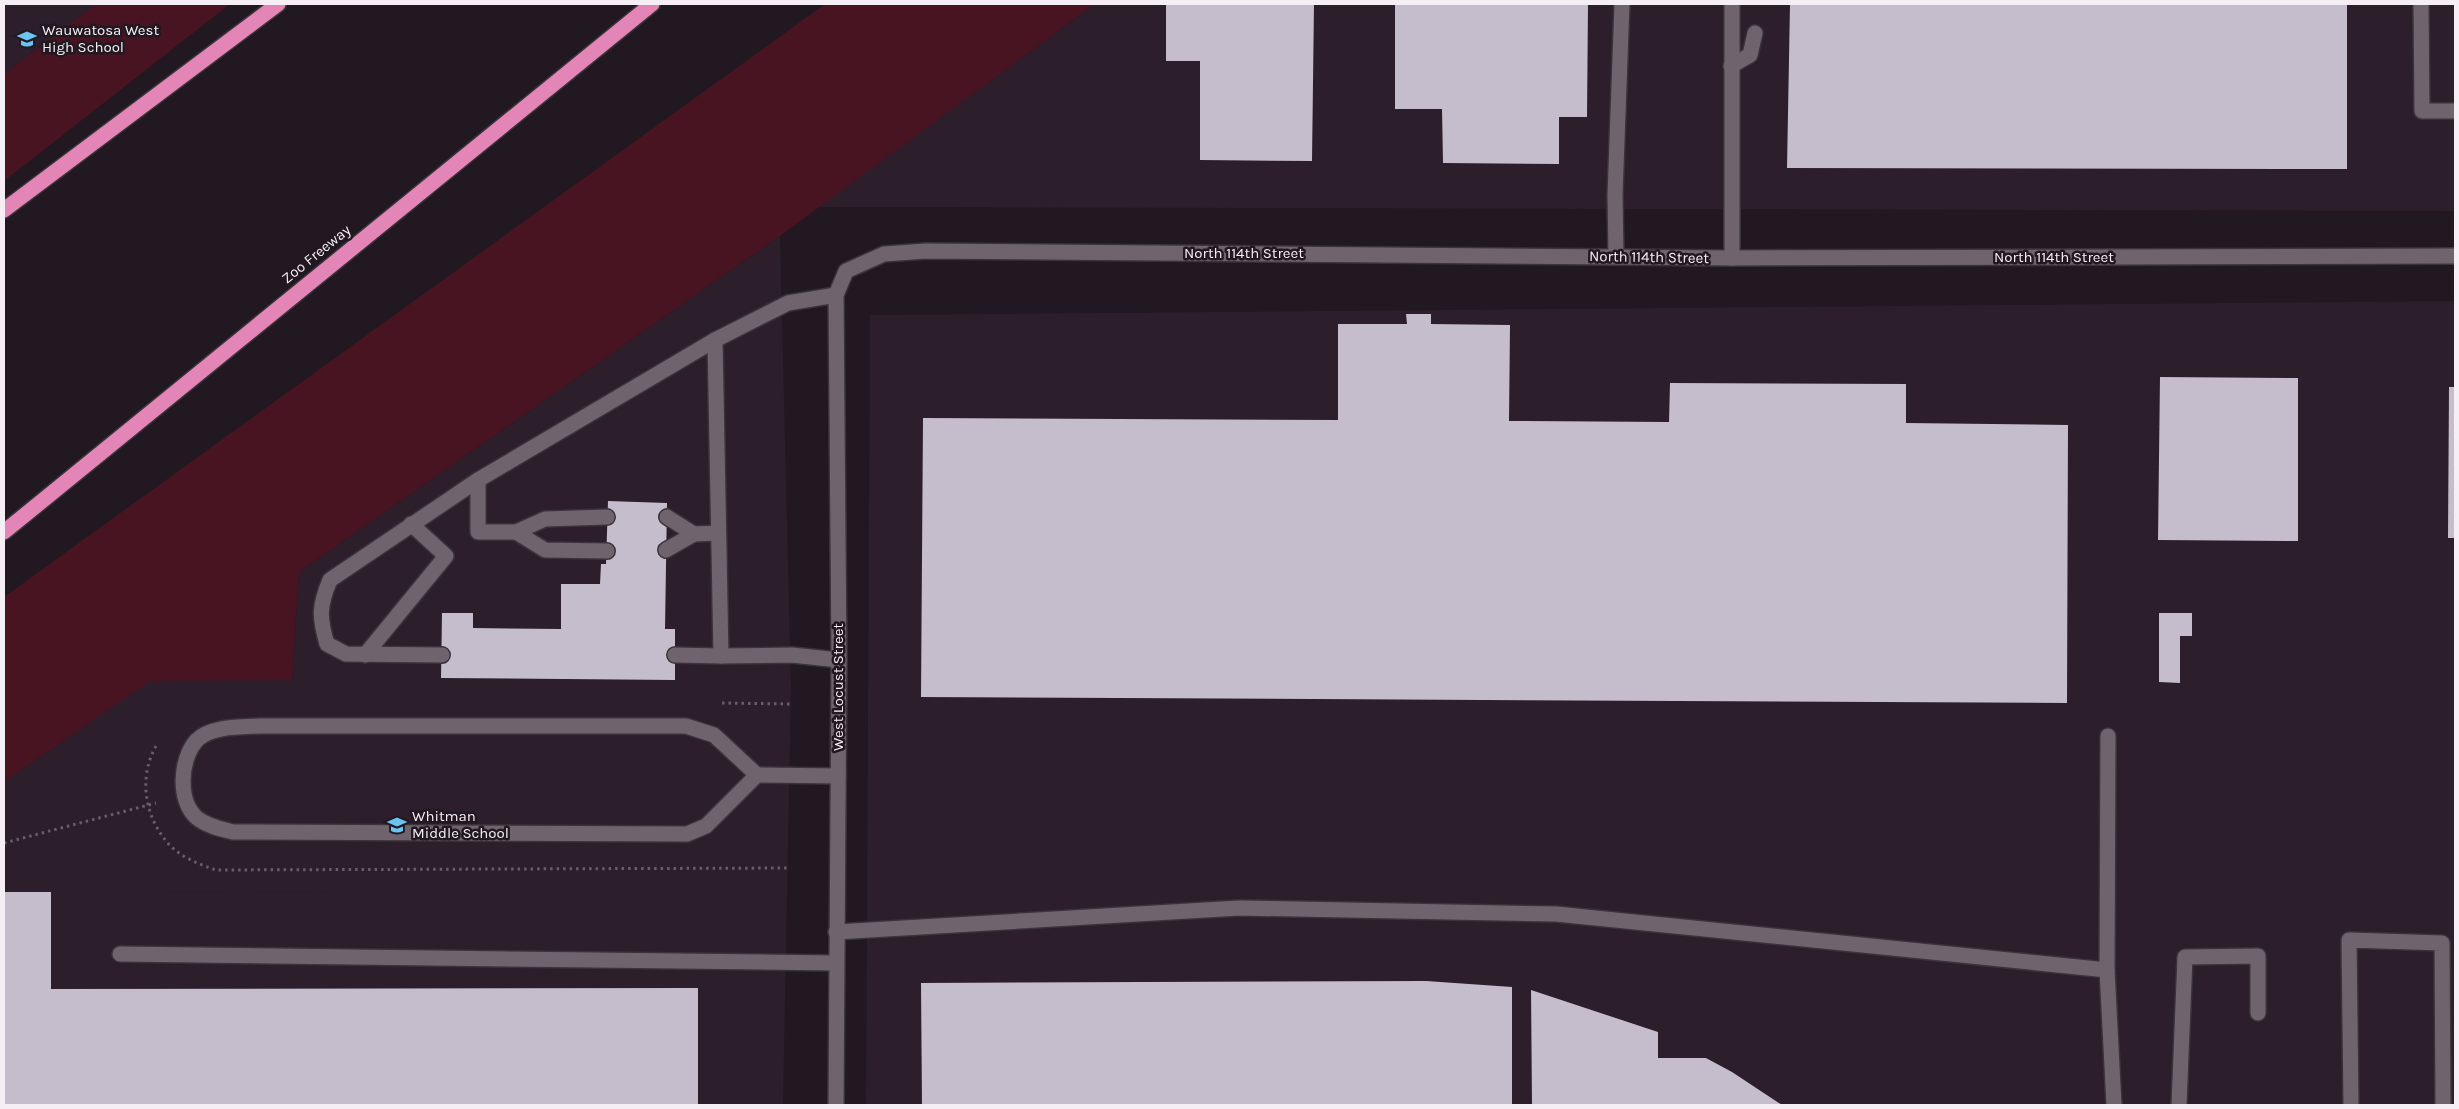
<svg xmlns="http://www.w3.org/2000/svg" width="2459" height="1109" font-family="Karla,sans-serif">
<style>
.built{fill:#2c1e2b;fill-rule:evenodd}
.green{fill:#481422}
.building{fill:#c5bdcb}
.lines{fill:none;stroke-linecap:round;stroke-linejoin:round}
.lane-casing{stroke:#3a3339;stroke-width:18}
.street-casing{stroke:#3a3339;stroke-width:18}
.highway-casing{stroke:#3a3339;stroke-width:18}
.path{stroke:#675f67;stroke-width:3;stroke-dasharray:2.5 4;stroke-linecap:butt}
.lane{stroke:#6f646e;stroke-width:15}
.street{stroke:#6f646e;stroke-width:15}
.highway{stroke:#e485b7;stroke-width:15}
.labels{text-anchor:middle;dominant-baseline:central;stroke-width:5;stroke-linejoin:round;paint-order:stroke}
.poi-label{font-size:15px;fill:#f5eff5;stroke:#211821;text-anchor:start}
.street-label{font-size:15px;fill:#f5eff5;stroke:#211821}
</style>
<rect width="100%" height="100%" fill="#211821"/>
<!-- built -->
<g class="built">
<polygon points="4,4 96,4 4,74"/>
<polygon points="1095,4 2455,4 2455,211 818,207"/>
<path d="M780,236L791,686L783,1105H4V782L150,680H292L299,572ZM360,891L206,892H145Z"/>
<polygon points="2455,301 2455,1105 866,1105 870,315"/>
</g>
<!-- green -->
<g class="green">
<polygon points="96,4 230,4 4,181 4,74"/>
<polygon points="825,4 1095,4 780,236 299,572 292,680 150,681 4,782 4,597"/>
</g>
<!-- building -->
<g class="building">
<polygon points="1166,4 1314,4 1312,161 1200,160 1200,61 1166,61"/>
<polygon points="1395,4 1588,4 1587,117 1559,117 1559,164 1443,163 1442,109 1395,109"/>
<polygon points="1790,4 2347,4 2347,169 1787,168"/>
<polygon points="1406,314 1431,314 1431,324 1510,325 1509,421 1669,422 1670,383 1906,384 1906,423 2068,425 2067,703 921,697 923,418 1338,420 1338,324 1407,324"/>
<polygon points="2160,377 2298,378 2298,541 2158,540"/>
<polygon points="2449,387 2455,387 2455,538 2448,538"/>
<polygon points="608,501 667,503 665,629 675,629 675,680 441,678 442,613 473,613 473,628 561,629 561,584 600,584 601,564 606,564"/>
<polygon points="2159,613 2192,613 2192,636 2180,636 2180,683 2159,682"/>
<polygon points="4,892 51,892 51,989 698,988 698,1105 4,1105"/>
<polygon points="1426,981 1512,987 1512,1105 922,1105 921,983"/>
<polygon points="1531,990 1658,1032 1658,1058 1706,1058 1732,1072 1782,1105 1532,1105"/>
</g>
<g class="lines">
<!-- lane casing -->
<g class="lane-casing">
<g id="lane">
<polyline points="2421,4 2422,111 2455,111"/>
<polyline points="1731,66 1750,55 1755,33"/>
<polyline points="1616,256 1615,195 1622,4"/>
<polyline points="1732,258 1732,4"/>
<polyline points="836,295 788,303 715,340 721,656 792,655 839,660"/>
<polyline points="478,480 478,532 516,532 545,550 607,551"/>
<polyline points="667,517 694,534 718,533"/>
<polyline points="516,532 545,519 607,517"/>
<polyline points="666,550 694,534"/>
<polyline points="365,655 446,556 411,524"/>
<path d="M442,655L346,654L327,644C319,617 319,606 330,580L478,480L715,340"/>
<polyline points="675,655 721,656"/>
<polyline points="2108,736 2107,970 2114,1105"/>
<path d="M757,775L706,826L687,834L233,832C221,829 207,826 197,818C177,801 180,758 197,740C211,726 241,727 260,726H686L714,735L757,775L838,776"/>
<polyline points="836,932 1239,908 1556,914 2107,970"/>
<polyline points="120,954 836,963"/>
<polyline points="2179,1105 2185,957 2258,956 2258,1013"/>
<polyline points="2351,1105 2349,940 2442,943 2443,1105"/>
</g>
</g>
<!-- street casing -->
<g class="street-casing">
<polyline id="street" points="836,1105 839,660 836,295 846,271 884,254 926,251 1732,258 2455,256"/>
</g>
<!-- highway casing -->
<g class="highway-casing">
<g id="highway">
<polyline points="4,210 278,4"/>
<polyline points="4,532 652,4"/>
</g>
</g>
<!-- path -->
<g class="path">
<polyline points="722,703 791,704"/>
<path d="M156,746C139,776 144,814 166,841C178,856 198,864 216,870L789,868"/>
<polyline points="4,843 156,803"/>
</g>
<!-- lane -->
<use href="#lane" class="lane"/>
<!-- street -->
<use href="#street" class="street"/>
<!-- highway -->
<use href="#highway" class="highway"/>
</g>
<!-- icons -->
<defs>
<g id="school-bare" transform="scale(1.5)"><path d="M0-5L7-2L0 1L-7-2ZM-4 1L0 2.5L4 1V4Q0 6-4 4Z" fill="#6bc3f2" stroke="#211821" stroke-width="2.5" paint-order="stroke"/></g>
</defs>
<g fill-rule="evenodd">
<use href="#school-bare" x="27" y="39"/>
<use href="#school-bare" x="397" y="825"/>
</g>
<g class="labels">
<!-- poi labels -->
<g class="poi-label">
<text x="42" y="30">Wauwatosa West<tspan x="42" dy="17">High School</tspan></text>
<text x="412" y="816">Whitman<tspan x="412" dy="17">Middle School</tspan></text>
</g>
<!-- street labels -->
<g class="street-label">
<text x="1244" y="253">North 114th Street</text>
<text transform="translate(316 254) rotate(-39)">Zoo Freeway</text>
<text transform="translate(1649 257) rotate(1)">North 114th Street</text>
<text x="2054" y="257">North 114th Street</text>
<text transform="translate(838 687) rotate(-90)">West Locust Street</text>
</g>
</g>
<!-- border -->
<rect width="2459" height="1109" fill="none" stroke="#f5eff5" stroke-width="10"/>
</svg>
